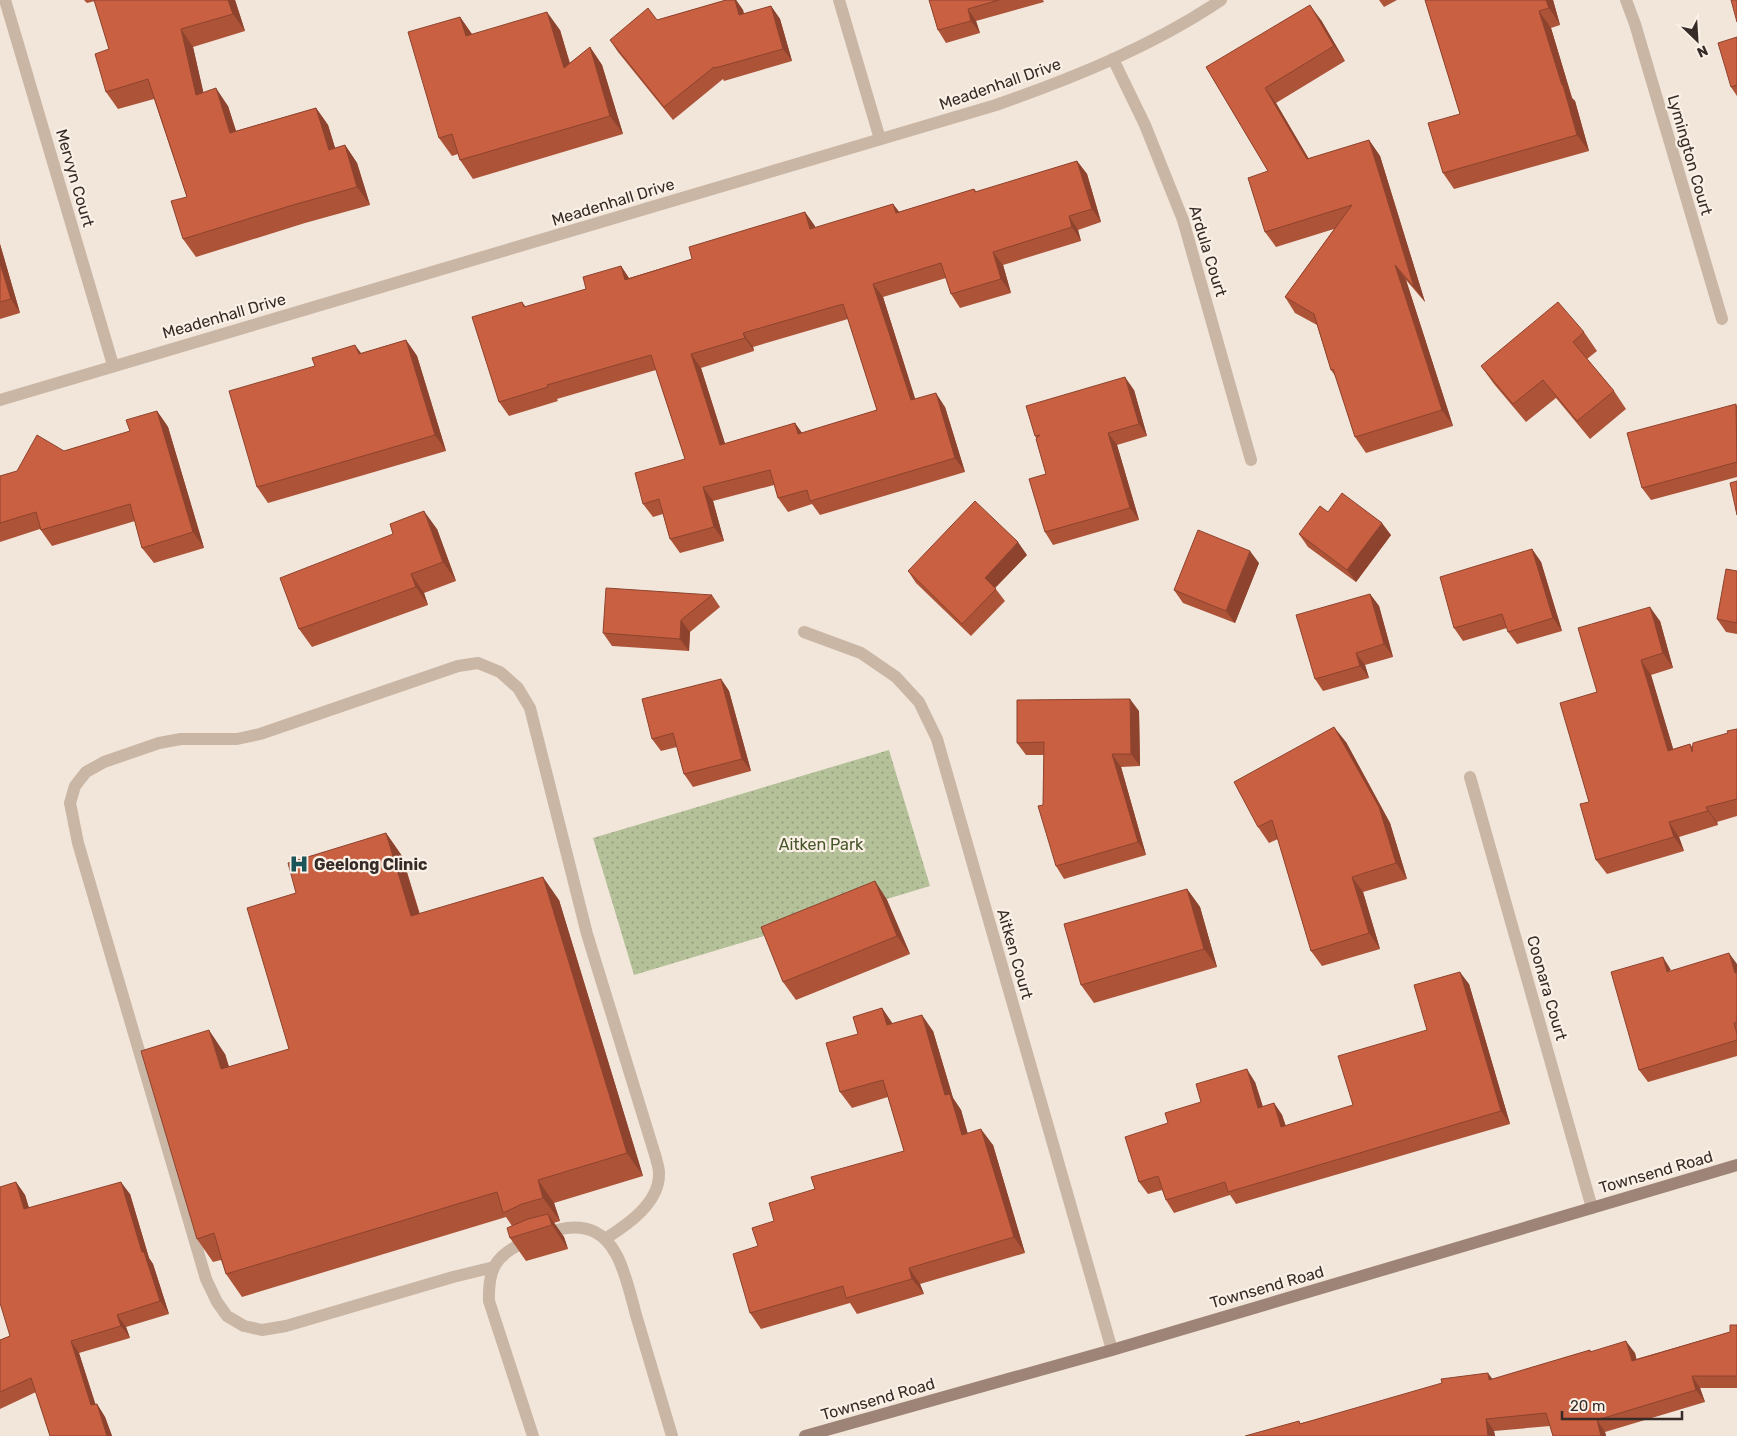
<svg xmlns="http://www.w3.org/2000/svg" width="1737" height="1436" font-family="Rubik,sans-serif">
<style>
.park{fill:url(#park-dots)}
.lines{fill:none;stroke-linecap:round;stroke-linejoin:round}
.service{stroke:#cab6a5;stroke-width:12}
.minor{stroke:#cab6a5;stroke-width:12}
.tertiary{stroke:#cab6a5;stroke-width:12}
.secondary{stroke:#9e8477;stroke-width:12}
.wall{fill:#ad5338;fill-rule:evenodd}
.shaded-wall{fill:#8d432e}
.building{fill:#c96041;stroke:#8d432e;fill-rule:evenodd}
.labels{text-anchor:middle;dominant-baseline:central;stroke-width:4.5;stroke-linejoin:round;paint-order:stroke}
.street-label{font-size:16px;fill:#362b27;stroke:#faf0e6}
.park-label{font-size:16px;fill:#46552a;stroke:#faf0e6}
.poi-label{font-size:16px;font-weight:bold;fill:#362b27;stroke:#faf0e6;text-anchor:start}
</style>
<defs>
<pattern id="park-dots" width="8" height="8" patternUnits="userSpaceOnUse" patternTransform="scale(1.25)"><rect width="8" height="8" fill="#b5c199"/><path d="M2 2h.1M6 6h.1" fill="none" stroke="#949d7d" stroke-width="1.8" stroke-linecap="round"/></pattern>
</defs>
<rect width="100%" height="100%" fill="#f2e6da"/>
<!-- park -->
<polygon class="park" points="889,750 930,886 634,975 593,838"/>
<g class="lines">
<!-- service -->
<g class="service">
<path d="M494,1267L453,1277L286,1326L262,1330L244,1326L227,1316L217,1302L206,1279L78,843L70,803L75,786L86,772L104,762L159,743L181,739H237L260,734L458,666L478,663L500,672L518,688L530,708L587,934L656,1158C657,1163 659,1168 659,1173C660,1203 627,1225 605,1239"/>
<path d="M533,1436L489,1301C488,1270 495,1255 525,1242C545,1233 572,1221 595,1232C603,1236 611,1245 616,1254C625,1270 631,1296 636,1315C648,1355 660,1396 672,1436"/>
</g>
<!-- minor -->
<g class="minor">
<polyline points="5,0 113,365"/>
<polyline points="839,0 880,139"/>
<polyline points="1626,0 1635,24 1722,319"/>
<polyline points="1113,59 1145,125 1183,220 1251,460"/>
<polyline points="804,632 861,653 896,677 919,702 937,739 1112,1350"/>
<polyline points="1470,777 1592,1208"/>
</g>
<!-- tertiary -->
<path class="tertiary" d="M0,400L996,105C1073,78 1153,46 1221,0"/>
<!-- secondary -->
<polyline class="secondary" points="805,1436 1112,1350 1737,1165"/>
</g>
<!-- wall -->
<g class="wall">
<polygon points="84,0 235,0 245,31 193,47 203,92 228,106 236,131 316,108 328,125 335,148 345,145 357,163 370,205 305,223 196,257 183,239 187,197 154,99 118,109 106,92 109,49 95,1 87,3"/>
<polygon points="726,0 736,0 743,10 744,14 771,6 780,19 792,61 724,81 723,79 673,120 618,52 610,40 657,20"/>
<polygon points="929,0 1043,0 1044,2 976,21 980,33 946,43 938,30"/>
<polygon points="1379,0 1397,0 1384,7"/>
<polygon points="1425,0 1553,0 1560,25 1551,28 1572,98 1575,101 1589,151 1454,189 1443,173 1460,114"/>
<polygon points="460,17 472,34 560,30 570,63 590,47 602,65 623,134 473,179 460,160 458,154 452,156 439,138"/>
<polygon points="1321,20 1345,61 1276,103 1309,159 1369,140 1380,156 1425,302 1406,280 1453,426 1366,453 1355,437 1336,377 1331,370 1317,325 1295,313 1285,297 1334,229 1276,247 1265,232 1268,171 1206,67"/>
<polygon points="1737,37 1737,96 1731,87"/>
<path d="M1077,161L1087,174L1101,222L1078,230L1081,241L1003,265L1011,293L960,308L951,294L946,278L883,297L915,399L945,407L965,472L820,515L812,504L788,512L778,498L774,485L713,501L724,541L680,553L670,539L663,514L653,517L643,504L685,459L656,370L557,399L558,401L509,416L499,402L522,302L526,307L586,289L621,266L629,278L692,259L805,212L815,228L893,204L899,212L974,189L977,192ZM848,319L877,410L802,433L795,423L725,444L701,368L754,351L753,347Z"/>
<polygon points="0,244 20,313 0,319"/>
<polygon points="1584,332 1597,351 1587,359 1614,391 1626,409 1590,439 1556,398 1526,422 1494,384 1481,366"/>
<polygon points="406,340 417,356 446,451 268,503 257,487 362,353"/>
<polygon points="1134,390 1147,436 1117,445 1139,520 1053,545 1045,532 1046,474 1036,438 1035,436"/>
<polygon points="1737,405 1737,477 1651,500 1642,488"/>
<polygon points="157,411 168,427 204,548 154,563 142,548 135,521 52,546 40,529 0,542 0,476 17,471 64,451 130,431"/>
<polygon points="1328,512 1391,535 1356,582 1308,547 1299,534"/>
<polygon points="437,529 456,581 424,593 428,605 312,647 299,629"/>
<polygon points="1532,549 1541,562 1562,631 1517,644 1508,632 1507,628 1463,641 1454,628"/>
<polygon points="1027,555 995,588 1005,601 971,636 916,583 908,571"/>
<polygon points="1259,563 1235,623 1183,603 1174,590"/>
<polygon points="1737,571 1737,634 1726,632 1717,619"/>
<polygon points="1370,594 1379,606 1393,657 1365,665 1369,678 1323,691 1315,679"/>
<polygon points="712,595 720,607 690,632 689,651 612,646 603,633"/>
<polygon points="1660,621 1673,668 1651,675 1673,749 1690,744 1693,748 1737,729 1737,816 1717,822 1718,825 1679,837 1684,851 1607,874 1596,860 1589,802 1597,692"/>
<polygon points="721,679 729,691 751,771 693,787 684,774 677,747 661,751 652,739"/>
<polygon points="1139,711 1140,766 1121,767 1146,855 1064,879 1056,866 1043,805 1044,755 1026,755 1017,743"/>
<polygon points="1346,742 1390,823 1407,879 1363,892 1380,949 1322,966 1311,951 1278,839 1269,843 1258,827"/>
<polygon points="386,833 402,856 420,914 559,900 643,1176 554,1203 560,1221 554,1223 564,1237 568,1249 526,1261 510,1238 512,1226 506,1217 242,1297 226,1274 221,1260 213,1262 197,1239 225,1054 229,1067 289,1049 296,893"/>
<polygon points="875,881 887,900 910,954 796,1000 783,982"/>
<polygon points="1187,889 1200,907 1217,967 1094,1003 1081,985"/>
<polygon points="1737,964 1737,1056 1648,1082 1639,1070 1672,970"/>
<polygon points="1469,984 1510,1124 1236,1204 1230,1195 1174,1213 1166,1200 1162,1190 1148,1194 1139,1182 1168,1123 1201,1102 1255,1082 1263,1107 1274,1103 1282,1115 1286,1126 1353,1105 1427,1030"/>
<polygon points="882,1008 892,1024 933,1031 953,1098 961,1110 967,1133 993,1145 1025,1253 920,1284 924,1294 857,1314 850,1303 761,1329 750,1313 758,1246 774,1221 815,1189 904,1151 888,1097 852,1108 840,1092 858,1034"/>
<polygon points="16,1182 25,1195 29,1208 130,1194 149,1258 153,1264 169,1314 126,1327 130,1338 79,1353 95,1404 97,1404 105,1417 112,1436 50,1436 36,1392 0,1409 0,1340 10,1336"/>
<polygon points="1737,1325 1737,1388 1700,1388 1705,1402 1605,1432 1606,1436 1553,1436 1550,1426 1494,1431 1495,1436 1245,1436 1493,1379 1590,1350 1591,1352 1635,1353 1636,1359 1730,1332"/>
</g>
<!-- shaded-wall -->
<g class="shaded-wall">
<polygon points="228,0 235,0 245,31 233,14"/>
<polygon points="735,0 736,0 743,10 747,28 739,15"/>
<polygon points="1546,0 1553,0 1560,25 1549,8"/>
<polygon points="1310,5 1321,20 1345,61 1334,46"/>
<polygon points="771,6 780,19 792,61 783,49"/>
<polygon points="968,9 976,21 980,33 971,21"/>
<polygon points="1539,11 1551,28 1572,98 1575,101 1589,151 1577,135"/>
<polygon points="547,12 560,30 576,86 564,68"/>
<polygon points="460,17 473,36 466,36"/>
<polygon points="181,29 193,47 208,112 196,95"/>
<polygon points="590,47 602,65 623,134 610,116"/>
<polygon points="216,88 228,106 242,150 230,133"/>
<polygon points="1265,88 1276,103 1318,175 1307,159"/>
<polygon points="316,108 328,125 341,167 329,150"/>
<polygon points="1369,140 1380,156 1425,302 1414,287"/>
<polygon points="345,145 357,163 370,205 357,187"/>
<polygon points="1077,161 1087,174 1101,222 1092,209"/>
<polygon points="893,204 903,217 896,213"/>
<polygon points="805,212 815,226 820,243 810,229"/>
<polygon points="1069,216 1078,230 1081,241 1072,227"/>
<polygon points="0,244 20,313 11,299 0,263"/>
<polygon points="993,252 1003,265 1011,293 1001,279"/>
<polygon points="1395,265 1406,280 1453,426 1442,410"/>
<polygon points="621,266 630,280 625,280"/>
<polygon points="873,284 883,297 920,414 911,400"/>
<polygon points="743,333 753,347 754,351 745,338"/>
<polygon points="406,340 417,356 446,451 435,435"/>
<polygon points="355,345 367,361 359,354"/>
<polygon points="691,354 701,368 730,459 720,445"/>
<polygon points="1125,377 1134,390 1147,436 1139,424"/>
<polygon points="936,393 945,407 965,472 955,458"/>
<polygon points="157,411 168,427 204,548 193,532"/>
<polygon points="795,423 804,436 798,434"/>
<polygon points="1108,433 1117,445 1139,520 1130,508"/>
<polygon points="703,487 713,501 724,541 714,527"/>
<polygon points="424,511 437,529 456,581 443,562"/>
<polygon points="1382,523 1391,535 1356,582 1347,570"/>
<polygon points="1018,542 1027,555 993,590 985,578"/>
<polygon points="1532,549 1541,562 1562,631 1553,618"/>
<polygon points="1250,551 1259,563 1235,623 1226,611"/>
<polygon points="411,574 424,593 428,605 416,587"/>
<polygon points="1370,594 1379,606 1393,657 1384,644"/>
<polygon points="1650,607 1660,621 1673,668 1663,653"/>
<polygon points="681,620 690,632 689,651 680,639"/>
<polygon points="1356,653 1365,665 1369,678 1360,666"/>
<polygon points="1641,660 1651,675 1678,765 1668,751"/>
<polygon points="721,679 729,691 751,771 742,759"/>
<polygon points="1130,699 1139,711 1140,766 1131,754"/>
<polygon points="1334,727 1346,742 1390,823 1407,879 1396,863"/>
<polygon points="1112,754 1121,767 1146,855 1138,842"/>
<polygon points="1706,807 1717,822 1718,825 1708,811"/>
<polygon points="1669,822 1679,837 1684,851 1674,837"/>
<polygon points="386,833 402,856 427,940 411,916"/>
<polygon points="543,877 559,900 643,1176 627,1153"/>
<polygon points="1352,877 1363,892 1380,949 1369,933"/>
<polygon points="875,881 887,900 910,954 897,936"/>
<polygon points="1187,889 1200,907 1217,967 1204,949"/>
<polygon points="1729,953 1737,964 1737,975 1735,973"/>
<polygon points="1663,957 1671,970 1667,972"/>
<polygon points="1460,972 1469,984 1510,1124 1501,1111"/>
<polygon points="882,1008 893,1024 887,1025"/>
<polygon points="922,1015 933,1031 953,1098 961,1110 973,1151 962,1135 945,1095"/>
<polygon points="209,1030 225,1054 237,1093 221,1069"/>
<polygon points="1247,1069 1255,1082 1267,1120 1258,1108"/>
<polygon points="1274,1103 1282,1115 1290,1140 1281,1127"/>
<polygon points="981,1129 993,1145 1025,1253 1014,1237"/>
<polygon points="538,1180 554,1203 560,1221 543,1198"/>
<polygon points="16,1182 25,1195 33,1221 24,1209"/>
<polygon points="121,1182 130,1194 149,1258 153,1264 169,1314 160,1301 142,1252"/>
<polygon points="548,1214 564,1237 568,1249 552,1225"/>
<polygon points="909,1268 920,1284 924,1294 912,1279"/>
<polygon points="117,1315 126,1327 130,1338 121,1326"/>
<polygon points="71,1341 79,1353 100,1418 91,1405"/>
<polygon points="1626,1341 1635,1353 1640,1373 1632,1361"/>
<polygon points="1488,1373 1497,1385 1489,1380"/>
<polygon points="1692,1376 1700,1388 1705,1402 1696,1390"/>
<polygon points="97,1404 105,1417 112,1436 107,1436"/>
<polygon points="1486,1419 1494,1431 1495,1436 1488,1436"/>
<polygon points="1597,1420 1605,1432 1606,1436 1601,1436"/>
</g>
<!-- building -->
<g class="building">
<polygon points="94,0 228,0 233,14 181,29 196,95 216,88 230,133 316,108 329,150 345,145 357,187 293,205 183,239 171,201 187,197 148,79 106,92 95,54 109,49"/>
<polygon points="726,0 735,0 739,15 771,6 783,49 715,68 714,67 664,107 610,40 648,8 657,20"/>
<polygon points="929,0 999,0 968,9 971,21 938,30"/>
<polygon points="1425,0 1546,0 1549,8 1539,11 1562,85 1563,85 1577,135 1443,173 1428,123 1460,114"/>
<polygon points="1731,0 1737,0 1737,22"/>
<polygon points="1310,5 1334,46 1265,88 1307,159 1369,140 1414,287 1395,265 1442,410 1355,437 1333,369 1331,370 1314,314 1285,297 1352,205 1265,232 1248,178 1268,171 1206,67"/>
<polygon points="547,12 564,68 590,47 610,116 460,160 452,134 439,138 408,32 460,17 466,36"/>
<polygon points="1737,37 1737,85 1731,87 1718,43"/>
<path d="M1077,161L1092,209L1069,216L1072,227L993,252L1001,279L951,294L941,263L873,284L911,400L936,393L955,458L810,501L807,490L778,498L770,470L703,487L714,527L670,539L659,499L643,504L635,473L685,459L651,355L547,385L548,387L499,402L472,317L522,302L524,307L586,289L583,277L621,266L625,280L692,259L689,247L805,212L810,229L893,204L896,213L974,189L975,192ZM843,304L877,410L798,434L795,423L720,445L691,354L745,338L743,333Z"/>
<polygon points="0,263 11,299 0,302"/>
<polygon points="1558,302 1584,332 1573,342 1614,391 1577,421 1543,380 1513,404 1481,366"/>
<polygon points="406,340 435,435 257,487 229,391 315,366 312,358 355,345 359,354"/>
<polygon points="1125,377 1139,424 1108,433 1130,508 1045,532 1029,479 1046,474 1036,439 1040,435 1035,436 1026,406"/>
<polygon points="1736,404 1737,462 1642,488 1627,433"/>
<polygon points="157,411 193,532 142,548 130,504 41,530 36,512 0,523 0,476 17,471 37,435 64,451 130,431 126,420"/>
<polygon points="1737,481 1737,515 1730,483"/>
<polygon points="1342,493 1382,523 1347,570 1299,534 1320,506 1328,512"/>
<polygon points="975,501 1018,542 985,578 996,589 962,624 908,571"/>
<polygon points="424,511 443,562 411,574 416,587 299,629 280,578 393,534 390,524"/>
<polygon points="1198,530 1250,551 1226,611 1174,590"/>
<polygon points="1532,549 1553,618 1508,632 1502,614 1454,628 1440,577"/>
<polygon points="1726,569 1737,571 1737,623 1717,619"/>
<polygon points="606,588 712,595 681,620 680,639 603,633"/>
<polygon points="1370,594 1384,644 1356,653 1360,666 1315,679 1296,615"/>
<polygon points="1650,607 1663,653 1641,660 1668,751 1690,744 1692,752 1693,743 1728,733 1727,731 1737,729 1737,799 1706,807 1708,811 1669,822 1674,837 1596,860 1580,804 1589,802 1560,703 1597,692 1578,628"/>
<polygon points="721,679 742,759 684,774 673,733 652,739 642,699"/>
<polygon points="1130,699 1131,754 1112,754 1138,842 1056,866 1038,806 1043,805 1044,742 1017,743 1017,700"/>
<polygon points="1334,727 1379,807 1396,863 1352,877 1369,933 1311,951 1272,820 1258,827 1234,782"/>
<polygon points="386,833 411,916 543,877 627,1153 538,1180 543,1198 522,1204 503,1213 497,1192 226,1274 214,1233 197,1239 141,1051 209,1030 221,1069 289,1049 247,908 296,893 288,863"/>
<polygon points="875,881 897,936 783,982 761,927"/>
<polygon points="1187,889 1204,949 1081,985 1064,924"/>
<polygon points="1729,953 1735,973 1737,972 1737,1022 1734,1023 1737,1034 1737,1040 1639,1070 1611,972 1663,957 1667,972"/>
<polygon points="1460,972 1501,1111 1228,1192 1225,1182 1166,1200 1158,1176 1139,1182 1125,1137 1168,1123 1165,1113 1201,1102 1196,1084 1247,1069 1258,1108 1274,1103 1281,1127 1353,1105 1338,1056 1427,1030 1414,985"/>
<polygon points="882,1008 887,1025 922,1015 945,1095 950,1094 962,1135 981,1129 1014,1237 909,1268 912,1279 846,1298 843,1286 750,1313 733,1254 758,1246 752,1228 774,1221 769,1203 815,1189 811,1177 904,1151 883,1080 840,1092 826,1043 858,1034 853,1017"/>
<polygon points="16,1182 24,1209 121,1182 142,1252 144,1252 160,1301 117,1315 121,1326 71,1341 91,1405 97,1404 107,1436 50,1436 31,1378 0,1392 0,1340 10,1336 0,1303 0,1187"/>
<polygon points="548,1214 552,1225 510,1238 507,1228 528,1219"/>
<polygon points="1730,1325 1737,1325 1737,1376 1692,1376 1696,1390 1597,1420 1601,1436 1553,1436 1546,1413 1486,1419 1488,1436 1245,1436 1299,1421 1300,1424 1442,1383 1441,1379 1488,1373 1489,1380 1590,1350 1590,1352 1626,1341 1632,1361 1730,1332"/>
</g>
<!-- icons -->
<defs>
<g id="hospital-bare" transform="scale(1.5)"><path d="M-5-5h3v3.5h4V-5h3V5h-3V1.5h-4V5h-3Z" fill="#1b5559" stroke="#faf0e6" stroke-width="2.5" paint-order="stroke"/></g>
</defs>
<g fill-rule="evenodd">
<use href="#hospital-bare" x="299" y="864"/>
</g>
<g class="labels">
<!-- street labels -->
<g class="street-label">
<text transform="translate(1000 84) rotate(-19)">Meadenhall Drive</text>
<text transform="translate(1690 155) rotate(74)">Lymington Court</text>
<text transform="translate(75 178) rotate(74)">Mervyn Court</text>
<text transform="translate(613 202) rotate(-17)">Meadenhall Drive</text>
<text transform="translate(1208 251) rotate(73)">Ardula Court</text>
<text transform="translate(224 316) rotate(-16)">Meadenhall Drive</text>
<text transform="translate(1015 954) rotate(74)">Aitken Court</text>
<text transform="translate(1547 988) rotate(74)">Coonara Court</text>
<text transform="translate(1656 1172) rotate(-16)">Townsend Road</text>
<text transform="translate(1267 1287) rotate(-16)">Townsend Road</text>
<text transform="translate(878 1399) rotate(-16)">Townsend Road</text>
</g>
<!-- park labels -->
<g class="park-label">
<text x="821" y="844">Aitken Park</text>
</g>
<!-- poi labels -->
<g class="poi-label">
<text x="314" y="864">Geelong Clinic</text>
</g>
</g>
<!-- north arrow -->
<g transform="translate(1697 40) rotate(155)" stroke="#faf0e6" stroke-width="4" paint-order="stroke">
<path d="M0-4L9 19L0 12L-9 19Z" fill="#362b27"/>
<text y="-8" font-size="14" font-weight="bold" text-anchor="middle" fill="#362b27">N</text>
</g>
<!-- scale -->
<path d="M1562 1411v8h120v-8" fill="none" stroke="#362b27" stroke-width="2.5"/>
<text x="1570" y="1411" font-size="15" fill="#362b27" stroke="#faf0e6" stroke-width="4" paint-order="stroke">20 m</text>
</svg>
